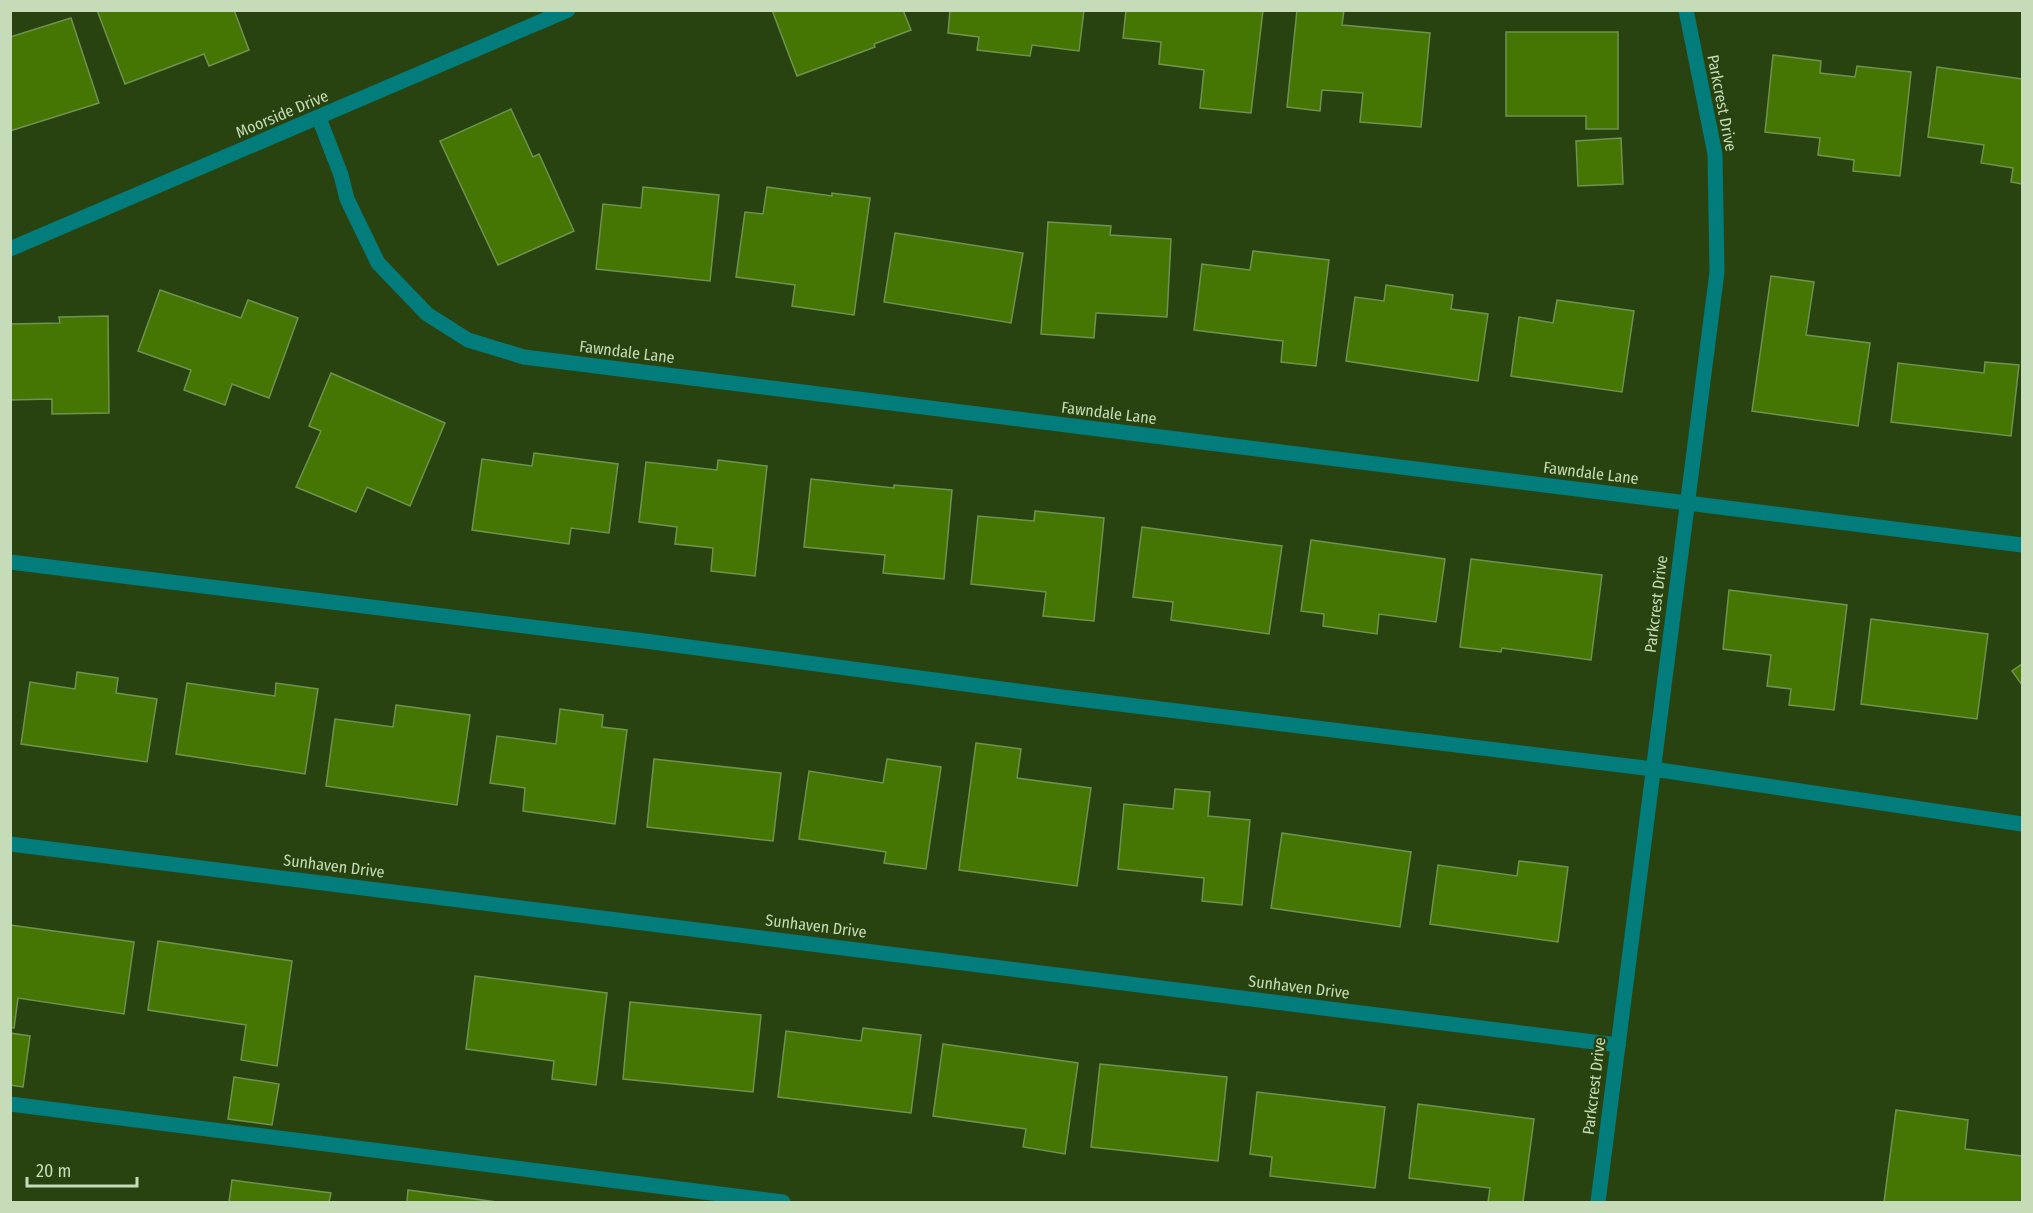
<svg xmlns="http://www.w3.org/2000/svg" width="2033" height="1213" font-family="'Fira Sans Condensed',sans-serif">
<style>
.building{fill:#457603;stroke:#6d934f;stroke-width:1.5}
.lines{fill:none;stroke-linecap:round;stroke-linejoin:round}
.minor{stroke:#027d7b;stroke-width:15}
.labels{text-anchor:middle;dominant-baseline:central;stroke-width:5;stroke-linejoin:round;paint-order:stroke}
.street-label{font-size:16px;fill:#c6dbb8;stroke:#294310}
</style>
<rect width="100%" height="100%" fill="#294310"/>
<!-- building -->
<g class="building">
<polygon points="97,10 234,10 249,50 209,66 204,54 125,84"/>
<polygon points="772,10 903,10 911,30 874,44 875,47 797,76"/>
<polygon points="950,10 1084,10 1079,51 1032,45 1030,56 977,50 979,37 948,33"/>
<polygon points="1126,10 1263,10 1251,113 1200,108 1204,70 1159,64 1161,42 1123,38"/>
<polygon points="1297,10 1344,10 1342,25 1430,33 1421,127 1360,122 1363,93 1322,90 1320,111 1287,107"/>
<polygon points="71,18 99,103 10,131 10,37"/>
<polygon points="1506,32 1618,32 1618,129 1586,129 1586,116 1506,116"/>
<polygon points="1773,55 1821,61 1820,73 1855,77 1857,66 1911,72 1900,176 1853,171 1854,160 1818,155 1820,138 1765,132"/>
<polygon points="1937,67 2022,79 2022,184 2011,182 2013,168 1981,163 1984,145 1928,137"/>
<polygon points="511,109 533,157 539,154 574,231 498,265 440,141"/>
<polygon points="1621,138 1623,184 1578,186 1576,141"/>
<polygon points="643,187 719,195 710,281 596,269 603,204 641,208"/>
<polygon points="767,187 832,196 832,193 870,198 854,315 792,306 795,285 736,277 745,212 763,214"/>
<polygon points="1048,222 1111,226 1110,235 1171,239 1167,317 1096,313 1094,338 1041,334"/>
<polygon points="895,233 1023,253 1011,323 884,302"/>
<polygon points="1253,251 1329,260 1316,366 1281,362 1283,341 1194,330 1202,264 1250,270"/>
<polygon points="1771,276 1814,282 1806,335 1870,343 1858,426 1752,411"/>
<polygon points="1386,285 1453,295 1451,309 1488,314 1478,381 1346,361 1355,297 1384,301"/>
<polygon points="160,290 241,318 248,300 298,318 269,398 232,384 225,405 184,390 191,370 138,351"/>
<polygon points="1557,300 1634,311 1622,392 1511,376 1519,317 1553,323"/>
<polygon points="108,316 109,413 52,414 52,399 10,400 10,324 60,323 59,317"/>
<polygon points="1985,362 2019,365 2011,436 1891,422 1898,363 1984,373"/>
<polygon points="331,373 445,423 410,506 367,487 356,512 296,487 321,431 309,426"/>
<polygon points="534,453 618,464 609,533 571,528 569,544 472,530 482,459 532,466"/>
<polygon points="718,460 767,466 755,576 711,571 713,548 675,544 677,527 639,522 646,462 717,470"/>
<polygon points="811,479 894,488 894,485 952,490 944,579 883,573 885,555 804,547"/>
<polygon points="1035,511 1104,518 1094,621 1043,616 1046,592 971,584 978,516 1034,521"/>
<polygon points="1142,527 1282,546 1269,634 1171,620 1173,602 1133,597"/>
<polygon points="1311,540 1445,559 1436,622 1379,614 1377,634 1323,626 1324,614 1301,611"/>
<polygon points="1471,559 1602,575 1591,660 1502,648 1501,652 1460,647"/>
<polygon points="1729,590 1847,605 1834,710 1789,705 1791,689 1767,686 1771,655 1723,649"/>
<polygon points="1871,619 1988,634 1977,719 1861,704"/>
<polygon points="2022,664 2022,685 2012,671"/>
<polygon points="77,672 118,678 116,693 157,699 147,762 21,744 30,682 75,689"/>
<polygon points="187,683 275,696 276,683 318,689 305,774 176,754"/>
<polygon points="396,705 470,715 457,805 326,786 335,719 393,727"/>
<polygon points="560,709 603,715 602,727 627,730 615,824 523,811 525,788 490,783 497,736 556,744"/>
<polygon points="976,743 1021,749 1017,778 1091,788 1077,886 959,870"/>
<polygon points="654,759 781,773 773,841 647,827"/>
<polygon points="887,759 941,767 926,869 884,863 886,852 799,839 809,771 883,783"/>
<polygon points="1175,789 1210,792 1208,816 1250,820 1242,905 1202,901 1204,878 1118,869 1124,804 1173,809"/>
<polygon points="1282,833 1411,852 1400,927 1271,908"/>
<polygon points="1519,861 1568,867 1558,942 1430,924 1438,865 1517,876"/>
<polygon points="10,925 134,942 124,1014 18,998 14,1028 10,1027"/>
<polygon points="158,941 292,961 277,1066 241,1060 246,1025 148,1010"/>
<polygon points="475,976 607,993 596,1085 552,1079 554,1061 466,1049"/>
<polygon points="630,1002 761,1015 753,1092 623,1079"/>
<polygon points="863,1028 921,1035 911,1113 778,1097 786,1031 861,1041"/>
<polygon points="10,1033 30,1036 23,1087 10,1085"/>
<polygon points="943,1044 1078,1063 1065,1154 1023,1147 1026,1129 933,1116"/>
<polygon points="1100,1064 1227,1077 1218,1161 1091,1147"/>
<polygon points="234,1077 279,1084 272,1125 228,1119"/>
<polygon points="1257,1092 1385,1107 1375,1188 1270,1176 1272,1157 1250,1154"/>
<polygon points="1418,1104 1534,1119 1523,1202 1488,1202 1490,1188 1409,1178"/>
<polygon points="1896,1110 1968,1120 1965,1149 2022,1156 2022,1202 1884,1202"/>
<polygon points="232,1180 331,1193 329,1202 229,1202"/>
<polygon points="408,1190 497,1202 407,1202"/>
</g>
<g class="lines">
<!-- minor -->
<g class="minor">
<polyline points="319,118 341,175 347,199 378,263 427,314 468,340 524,357 2022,545"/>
<polyline points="10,249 568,10"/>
<polyline points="10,562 645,641 1062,697 1653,769 2022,824"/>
<polyline points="10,844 1618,1045"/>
<polyline points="10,1104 783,1202"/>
<polyline points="1598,1202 1717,272 1715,154 1686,10"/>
</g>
</g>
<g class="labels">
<!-- street labels -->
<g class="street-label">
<text transform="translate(1722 103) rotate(79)">Parkcrest Drive</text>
<text transform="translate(282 114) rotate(-23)">Moorside Drive</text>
<text transform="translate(627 352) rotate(7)">Fawndale Lane</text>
<text transform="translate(1109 413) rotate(7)">Fawndale Lane</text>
<text transform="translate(1591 473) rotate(7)">Fawndale Lane</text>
<text transform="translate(1656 604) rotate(-83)">Parkcrest Drive</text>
<text transform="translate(334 866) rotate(7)">Sunhaven Drive</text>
<text transform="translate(816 926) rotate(7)">Sunhaven Drive</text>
<text transform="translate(1299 987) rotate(7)">Sunhaven Drive</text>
<text transform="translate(1594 1086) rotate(-83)">Parkcrest Drive</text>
</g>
</g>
<!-- border -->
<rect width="2033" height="1213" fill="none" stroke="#c6dbb8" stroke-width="24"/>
<!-- scale -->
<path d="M27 1177v9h110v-9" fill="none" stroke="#c6dbb8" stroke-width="3"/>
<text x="36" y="1177" font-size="18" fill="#c6dbb8" stroke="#294310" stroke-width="4.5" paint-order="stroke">20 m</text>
</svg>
